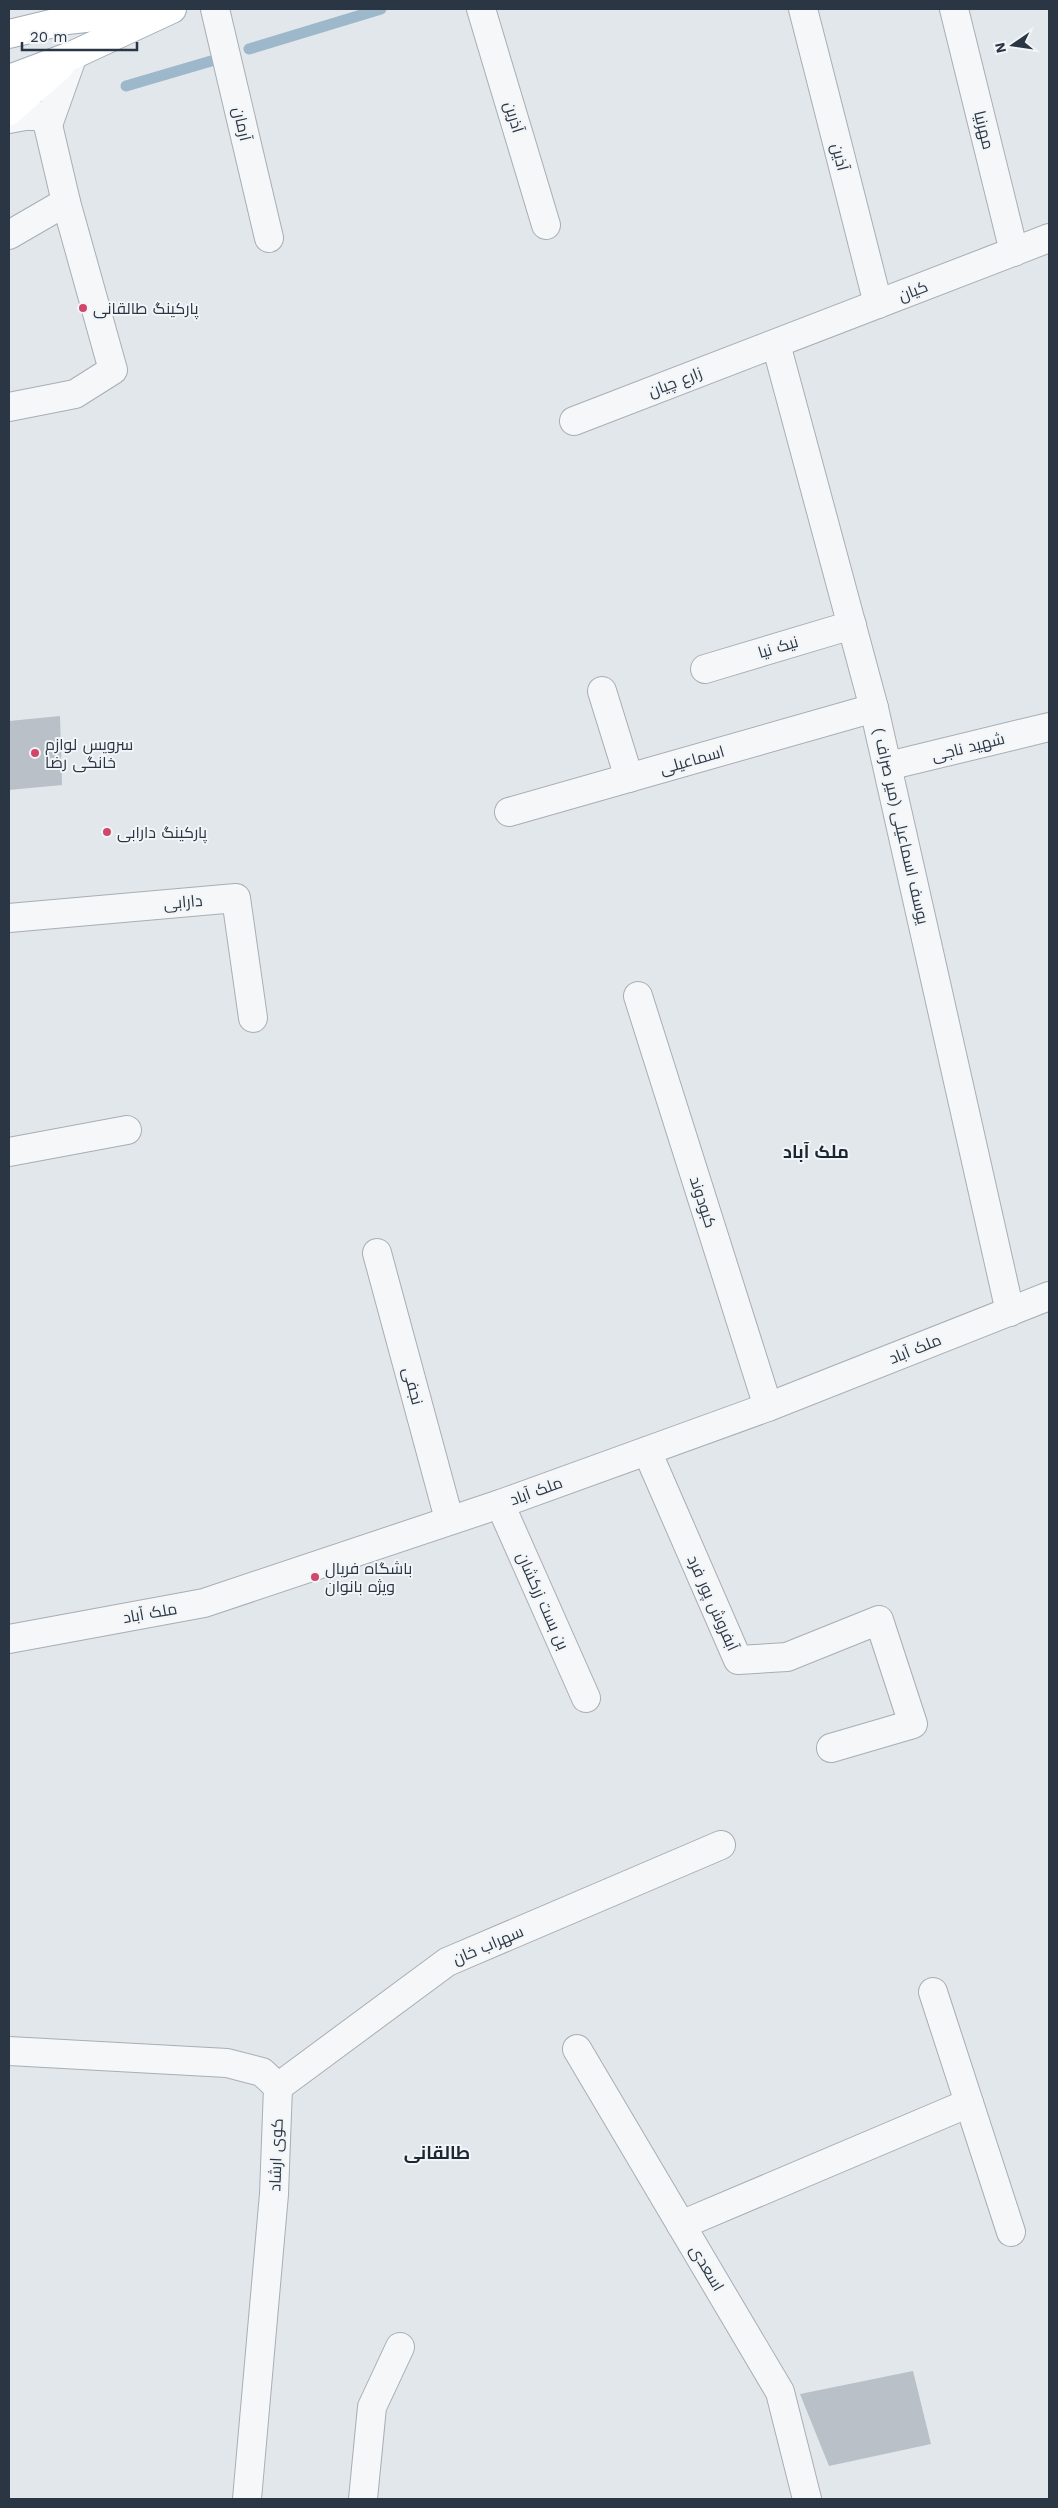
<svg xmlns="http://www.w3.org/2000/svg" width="1058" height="2508" font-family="'Work Sans',Cairo,sans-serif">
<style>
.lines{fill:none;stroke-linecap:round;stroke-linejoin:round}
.stream{stroke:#9db8cb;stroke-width:11}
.building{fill:#b9c0c8}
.minor-casing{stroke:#a7aeb5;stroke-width:30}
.major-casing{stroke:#a1acb7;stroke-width:30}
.minor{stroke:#f5f7f9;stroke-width:28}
.major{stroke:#fff;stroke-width:28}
.poi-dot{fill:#d1476a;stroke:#f2f5f8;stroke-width:2}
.labels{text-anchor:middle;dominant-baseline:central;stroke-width:4;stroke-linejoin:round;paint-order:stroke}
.street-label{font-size:16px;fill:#2a3643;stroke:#f2f5f8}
.poi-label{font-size:16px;fill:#2a3643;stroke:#f2f5f8;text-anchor:start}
.neighbourhood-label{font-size:18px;font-weight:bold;fill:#1c2734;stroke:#f2f5f8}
</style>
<rect width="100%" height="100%" fill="#e2e7eb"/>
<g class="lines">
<!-- stream -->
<g class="stream">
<polyline points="249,49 381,9"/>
<polyline points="126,86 218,59"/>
</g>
</g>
<!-- building -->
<g class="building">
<polygon points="60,716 62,785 9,790 9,721"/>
<polygon points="913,2371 931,2444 829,2466 800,2394"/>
</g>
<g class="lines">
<!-- minor casing -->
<g class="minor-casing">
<g id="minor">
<polyline points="215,9 269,238"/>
<polyline points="481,9 546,225"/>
<polyline points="803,9 878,304"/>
<polyline points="954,9 1014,252"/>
<polyline points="9,119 25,116 41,116 48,125 66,202 113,370 75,394 9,407"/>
<polyline points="48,125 73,55"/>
<polyline points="9,235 66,202"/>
<polyline points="776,344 874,708 1010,1312"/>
<polyline points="574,421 1049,238"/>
<polyline points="705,669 852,625"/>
<polyline points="602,691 629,778"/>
<polyline points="888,766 1049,727"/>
<polyline points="509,812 874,708"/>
<polyline points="9,918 236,898 253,1018"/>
<polyline points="638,996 768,1407"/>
<polyline points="9,1152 127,1130"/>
<polyline points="377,1253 449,1519"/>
<polyline points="647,1451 738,1660 787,1657 879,1620 913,1724 831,1748"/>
<polyline points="500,1504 586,1698"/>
<polyline points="9,1639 204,1603 500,1504 768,1407 1049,1296"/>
<polyline points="933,1992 1011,2232"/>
<polyline points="577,2049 780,2392 807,2499"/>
<polyline points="9,2051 227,2063 262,2072 278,2087 274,2194 247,2499"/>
<polyline points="278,2087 447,1962 721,1845"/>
<polyline points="681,2225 969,2103"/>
<polyline points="363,2499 372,2407 400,2347"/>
</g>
</g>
<!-- major casing -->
<g class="major-casing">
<g id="major">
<polyline points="9,34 67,20 150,11"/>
<polyline points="9,79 73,55 172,9"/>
<polyline points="9,111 60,66"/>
</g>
</g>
<!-- minor -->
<use href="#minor" class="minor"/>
<!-- major -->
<use href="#major" class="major"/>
</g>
<!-- markers -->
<g class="poi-dot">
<circle cx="83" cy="308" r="5"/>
<circle cx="35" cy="753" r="5"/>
<circle cx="107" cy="832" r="5"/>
<circle cx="315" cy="1577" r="5"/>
</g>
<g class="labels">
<!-- street labels -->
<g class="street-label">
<text transform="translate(514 117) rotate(73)">آذرین</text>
<text transform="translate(242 124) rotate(77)">آرمان</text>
<text transform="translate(984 130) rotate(76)">مهرنیا</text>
<text transform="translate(840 157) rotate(76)">آذین</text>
<text transform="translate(913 291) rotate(-21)">کیان</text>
<text transform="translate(675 382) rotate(-21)">زارع چیان</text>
<text transform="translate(778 647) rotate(-17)">نیک نیا</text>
<text transform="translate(968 747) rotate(-14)">شهید ناجی</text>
<text transform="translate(692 760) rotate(-16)">اسماعیلی</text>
<text transform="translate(901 826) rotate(77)">یوسف اسماعیلی (میر صراف )</text>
<text transform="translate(183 902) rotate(-5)">دارابی</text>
<text transform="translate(703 1202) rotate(72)">کبودوند</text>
<text transform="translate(915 1349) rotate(-22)">ملک آباد</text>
<text transform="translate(413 1386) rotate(75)">نجفی</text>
<text transform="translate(536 1491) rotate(-20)">ملک آباد</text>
<text transform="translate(543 1601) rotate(66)">بن بست زرکشان</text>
<text transform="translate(713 1603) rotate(66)">آبفروش پور فرد</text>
<text transform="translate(150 1613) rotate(-10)">ملک آباد</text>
<text transform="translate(488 1945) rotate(-23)">سهراب خان</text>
<text transform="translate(276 2155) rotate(-88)">کوی ارشاد</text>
<text transform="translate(707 2268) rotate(59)">اسعدی</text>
</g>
<!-- poi labels -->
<g class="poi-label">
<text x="93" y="308">پارکینگ طالقانی</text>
<text x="45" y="744">سرویس لوازم<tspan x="45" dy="18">خانگی رضا</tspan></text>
<text x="117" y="832">پارکینگ دارابی</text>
<text x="325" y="1568">باشگاه فریال<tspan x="325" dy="18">ویژه بانوان</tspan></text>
</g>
<!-- neighbourhood labels -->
<g class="neighbourhood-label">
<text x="816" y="1151">ملک آباد</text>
<text x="437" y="2152">طالقانی</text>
</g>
</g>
<!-- border -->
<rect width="1058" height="2508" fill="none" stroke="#2a3643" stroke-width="20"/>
<!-- north arrow -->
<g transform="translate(1013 45) rotate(257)" stroke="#f2f5f8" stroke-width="4" paint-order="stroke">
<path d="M0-4L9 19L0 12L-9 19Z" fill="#2a3643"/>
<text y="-8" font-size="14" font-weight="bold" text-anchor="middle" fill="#2a3643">N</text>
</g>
<!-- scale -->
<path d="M22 42v8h115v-8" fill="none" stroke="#2a3643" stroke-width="2.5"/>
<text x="30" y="42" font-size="15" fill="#2a3643" stroke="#f2f5f8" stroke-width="4" paint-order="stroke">20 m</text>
</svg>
